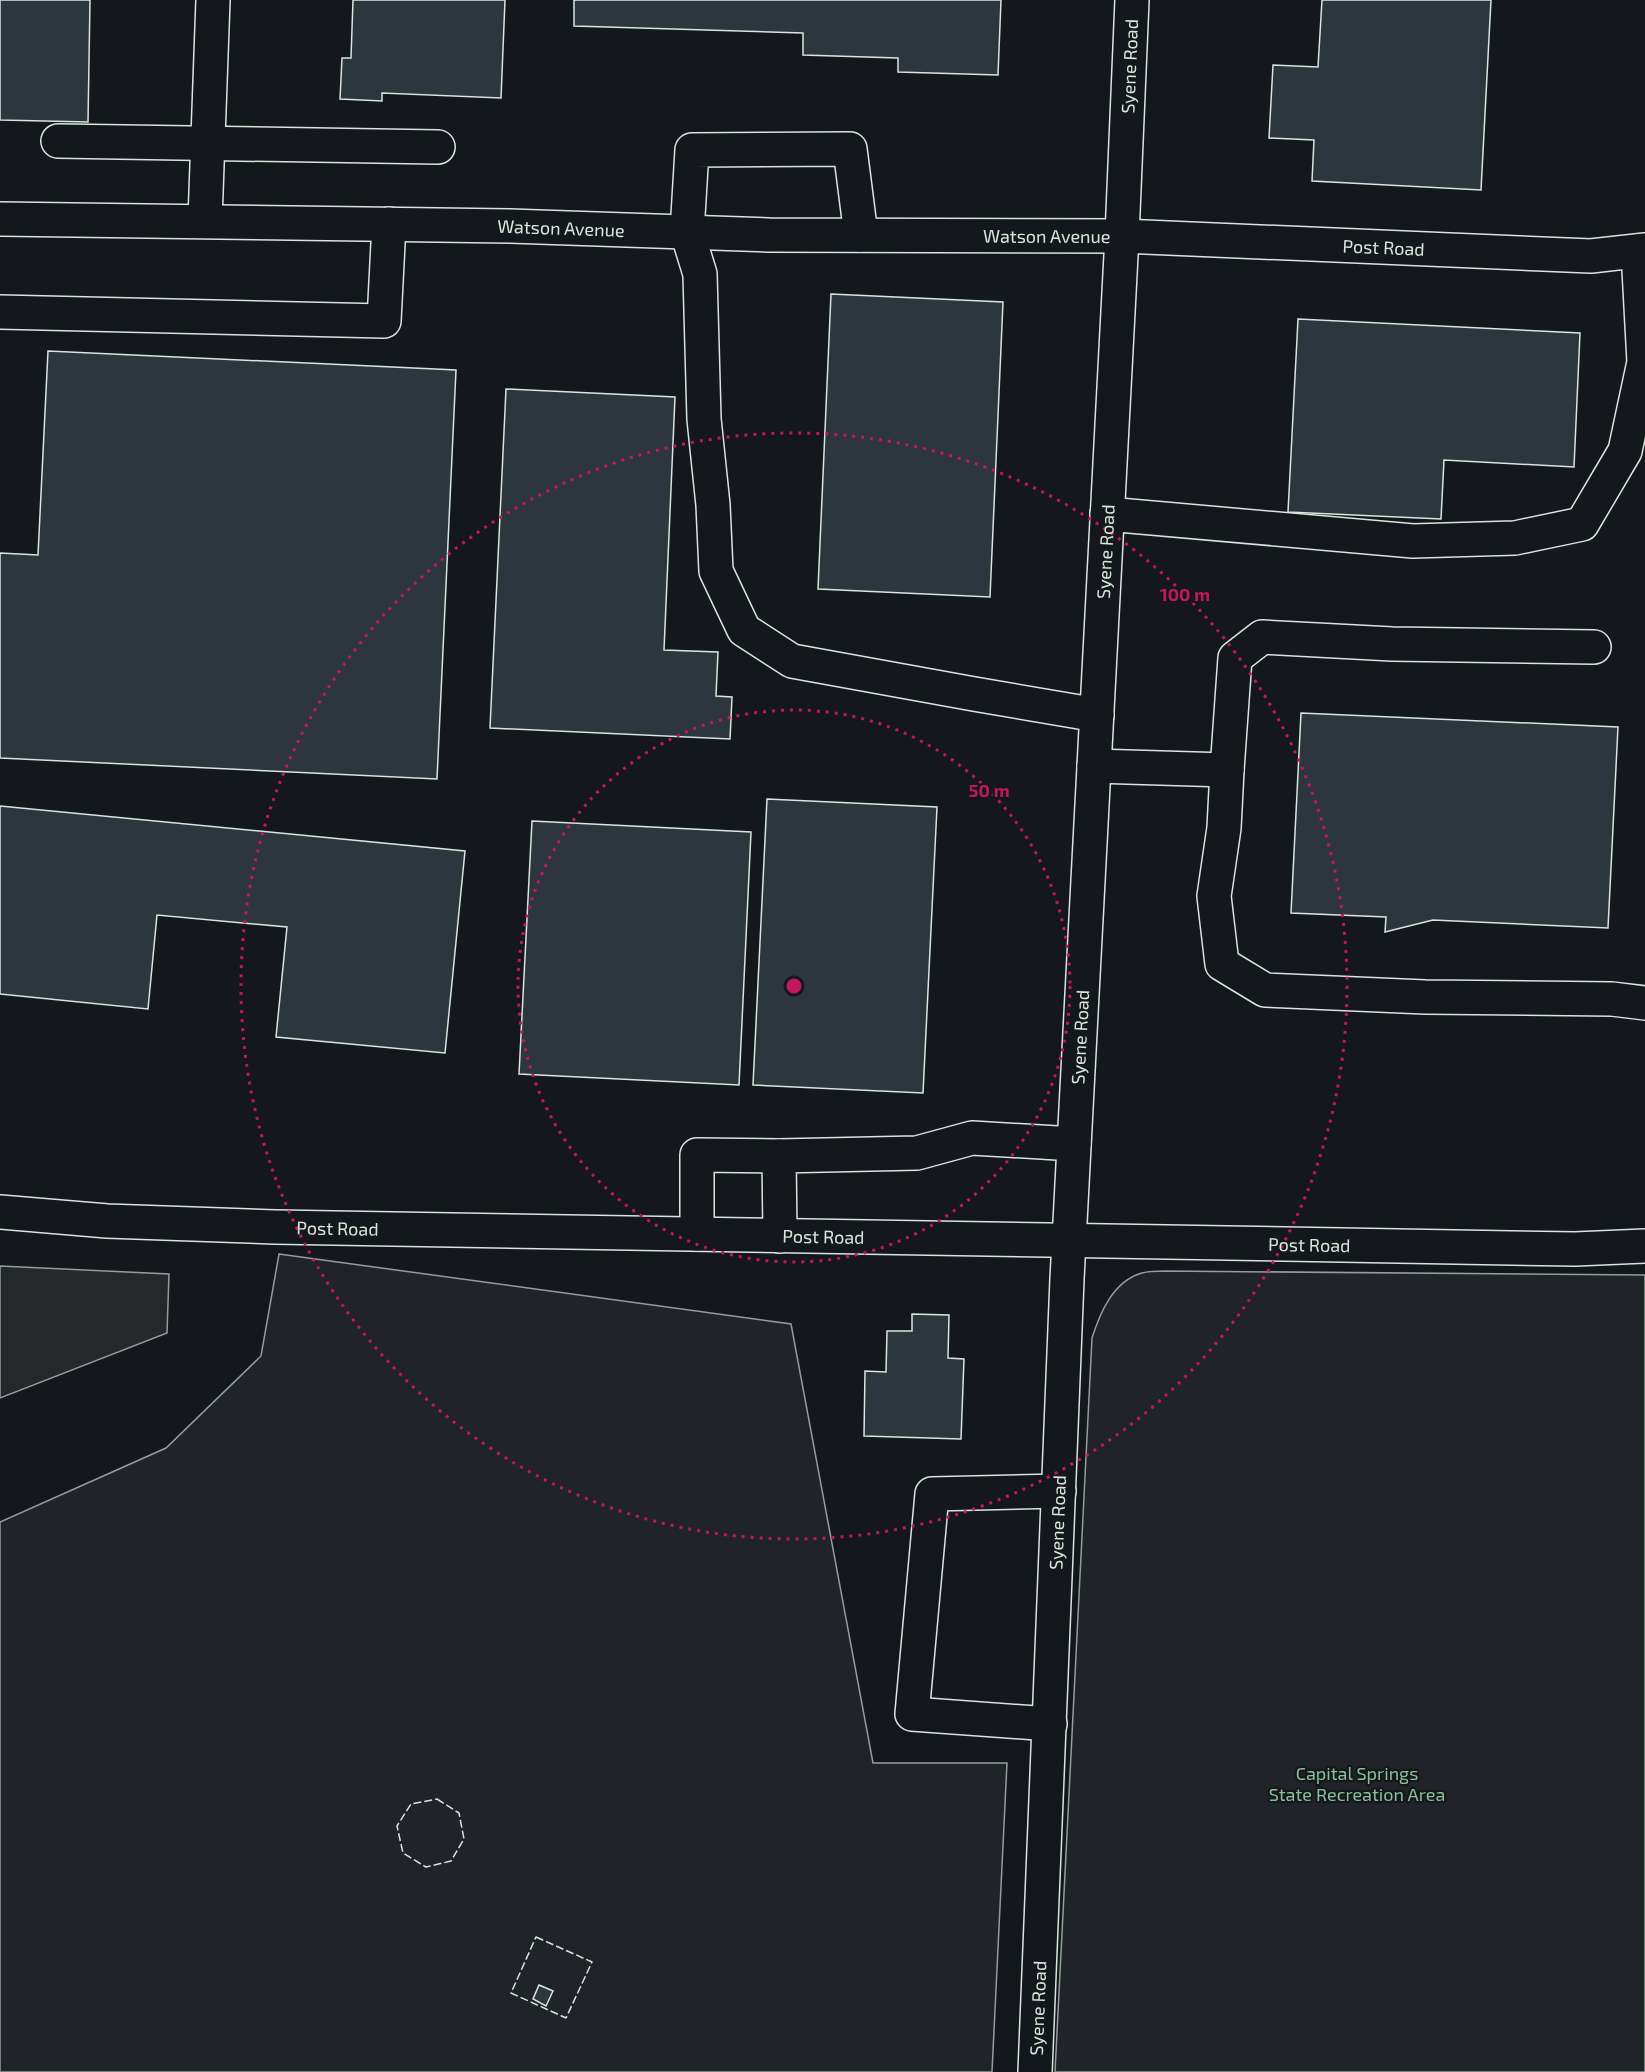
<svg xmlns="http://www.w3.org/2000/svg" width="1645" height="2072" font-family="'Exo 2',sans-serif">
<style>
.green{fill:#202428;stroke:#939e99;stroke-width:1.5}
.parking{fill:#24282b;stroke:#939e99;stroke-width:1.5}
.building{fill:#2c363c;stroke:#d8e6dc;stroke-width:1.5}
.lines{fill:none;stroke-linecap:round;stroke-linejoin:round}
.minor-casing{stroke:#d8e6dc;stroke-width:36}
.minor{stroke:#14181c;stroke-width:33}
.fence{stroke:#d8e6dc;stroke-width:1.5;stroke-dasharray:8 3;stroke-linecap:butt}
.ring{fill:none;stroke:#c2185b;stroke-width:3;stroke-dasharray:3 6}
.labels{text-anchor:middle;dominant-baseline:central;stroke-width:4.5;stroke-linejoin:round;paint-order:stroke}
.street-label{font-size:18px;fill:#d8e6dc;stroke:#14181c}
.park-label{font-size:18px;fill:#8ac095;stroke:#14181c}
.centre{fill:#c2185b;stroke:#14181c;stroke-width:3}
.ring-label{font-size:18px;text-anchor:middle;font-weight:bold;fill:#c2185b;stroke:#14181c;stroke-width:4.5;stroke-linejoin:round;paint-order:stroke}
</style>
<rect width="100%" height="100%" fill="#14181c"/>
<!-- green -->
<g class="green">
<polygon points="279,1254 791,1324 873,1763 1007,1763 992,2072 0,2072 0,1522 166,1448 261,1356"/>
<path d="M1165,1271L1645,1275V2072H1055L1092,1338C1100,1313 1113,1281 1142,1273C1149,1271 1158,1271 1165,1271Z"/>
</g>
<!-- parking -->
<polygon class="parking" points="0,1266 169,1274 167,1333 0,1398"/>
<!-- building -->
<g class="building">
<polygon points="0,0 90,0 88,122 0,120"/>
<polygon points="353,0 505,0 501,98 382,93 382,101 340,99 342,58 351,58"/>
<polygon points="574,0 1001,0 998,75 898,72 898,58 803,55 803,33 574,26"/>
<polygon points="1322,0 1491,0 1481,190 1312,181 1314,140 1269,138 1273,65 1318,67"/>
<polygon points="831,294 1003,302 990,597 818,589"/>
<polygon points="1298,319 1580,333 1574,467 1444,460 1441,519 1288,512"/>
<polygon points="48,351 456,370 437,779 0,758 0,553 38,555"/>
<polygon points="506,389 675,397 664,650 718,652 716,696 732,697 730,739 490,728"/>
<polygon points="1301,713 1618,727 1608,928 1433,920 1385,932 1386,917 1291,913"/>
<polygon points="767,799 937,807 923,1093 753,1085"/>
<polygon points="0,806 465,851 445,1053 276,1037 287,927 157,915 148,1009 0,994"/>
<polygon points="532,821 751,832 739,1085 519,1074"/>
<polygon points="912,1314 949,1315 948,1358 964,1359 961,1439 864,1436 865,1371 886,1372 887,1331 912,1331"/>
<polygon points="539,1985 553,1991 546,2006 533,1999"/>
</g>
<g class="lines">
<!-- minor casing -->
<g class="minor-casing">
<g id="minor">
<polyline points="58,141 438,147"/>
<path id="s1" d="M0,219L510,226L769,235L1122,236L1591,256L1645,250"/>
<polyline points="205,220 213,0"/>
<polyline points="861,235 850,149 692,150 687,232 700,274 704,419 713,505 716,571 744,630 792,661 974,694 1097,715"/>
<polyline points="0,312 384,321 389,224"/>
<polyline points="1107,514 1413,541 1515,538 1582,524 1625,451 1644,362 1638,251"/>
<polyline points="1094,766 1227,770 1224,828 1214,896 1222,964 1265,990 1425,997 1612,999 1645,1003"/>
<polyline points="1227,770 1235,658 1262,637 1392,644 1594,647"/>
<path id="s2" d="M0,1212L107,1221L275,1227L1575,1249L1645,1246"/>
<polyline points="697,1234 697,1155 779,1156"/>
<polyline points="780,1236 779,1156 917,1153 972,1138 1074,1144"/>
<polyline points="1050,1724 912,1714 932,1494 1059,1491"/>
<path id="s3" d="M1035,2072L1067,1279L1122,236L1132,0"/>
</g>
</g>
<!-- minor -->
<use href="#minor" class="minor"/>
<!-- fence -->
<g class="fence">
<polygon points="437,1799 459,1813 464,1839 451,1861 426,1867 403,1853 397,1826 411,1804"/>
<polygon points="536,1937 592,1962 566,2018 511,1993"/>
</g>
</g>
<!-- distance rings -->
<g class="ring">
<circle cx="794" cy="986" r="276"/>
<circle cx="794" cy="986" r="553"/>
</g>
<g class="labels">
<!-- street labels -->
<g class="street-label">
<text stroke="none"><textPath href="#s3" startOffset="2008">Syene Road</textPath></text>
<text stroke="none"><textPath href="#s1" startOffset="561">Watson Avenue</textPath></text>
<text stroke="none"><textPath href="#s1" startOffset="1047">Watson Avenue</textPath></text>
<text stroke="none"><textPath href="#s1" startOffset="1384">Post Road</textPath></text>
<text stroke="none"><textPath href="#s3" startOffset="1522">Syene Road</textPath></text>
<text stroke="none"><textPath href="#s3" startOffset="1036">Syene Road</textPath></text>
<text stroke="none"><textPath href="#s2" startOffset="338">Post Road</textPath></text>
<text stroke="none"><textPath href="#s2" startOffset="824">Post Road</textPath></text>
<text stroke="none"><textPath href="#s2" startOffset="1310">Post Road</textPath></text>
<text stroke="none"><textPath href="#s3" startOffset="550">Syene Road</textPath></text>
<text stroke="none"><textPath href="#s3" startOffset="64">Syene Road</textPath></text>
</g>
<!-- park labels -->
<g class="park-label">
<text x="1357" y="1773">Capital Springs<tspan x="1357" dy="21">State Recreation Area</tspan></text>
</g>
</g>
<circle cx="794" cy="986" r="9" class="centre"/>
<g class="ring-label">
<text x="1185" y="601">100 m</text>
<text x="989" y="797">50 m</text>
</g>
</svg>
